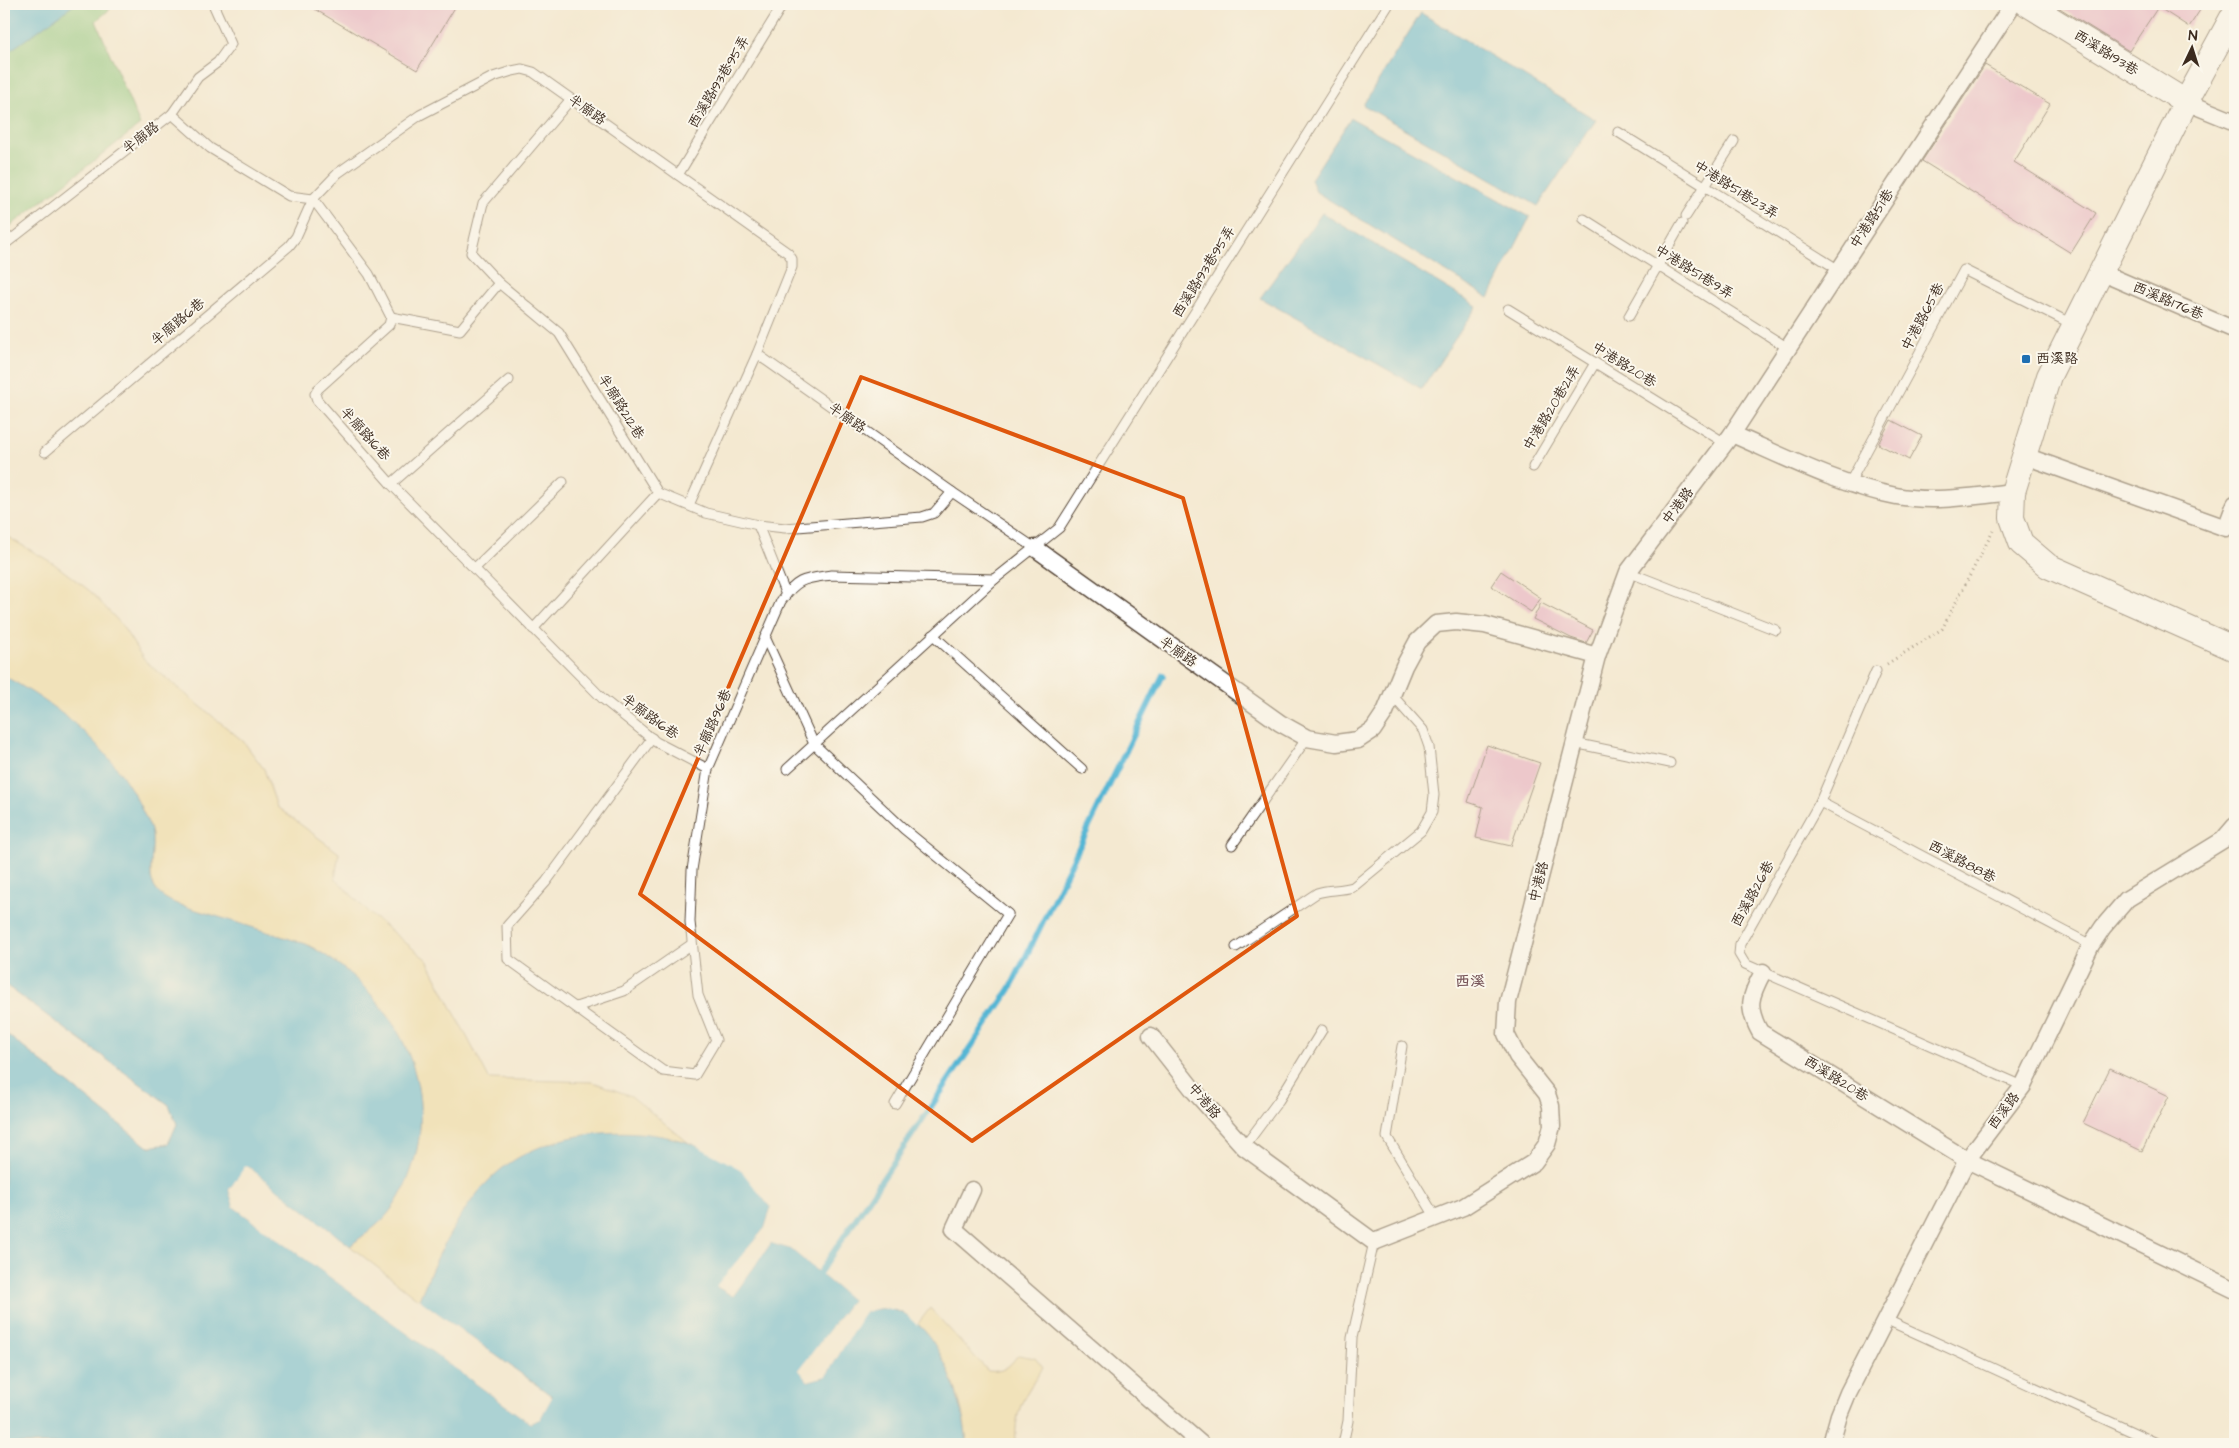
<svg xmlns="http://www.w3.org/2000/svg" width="2239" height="1448" font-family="'Architects Daughter','LXGW WenKai TC',sans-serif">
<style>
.green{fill:#86c67d;stroke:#60784e}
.sand{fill:#eeda9e;stroke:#94825e}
.water{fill:#55b6d4;stroke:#487079}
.pier{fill:#f4e9d1}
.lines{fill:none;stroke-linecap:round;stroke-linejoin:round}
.stream{stroke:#55b6d4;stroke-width:6}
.building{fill:#e4a1c4}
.lane-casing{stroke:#574739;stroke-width:11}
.street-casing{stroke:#574739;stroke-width:19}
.secondary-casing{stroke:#574739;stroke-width:26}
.path{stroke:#574739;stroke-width:3;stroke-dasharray:1 4;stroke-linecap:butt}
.lane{stroke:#fff;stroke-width:9}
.street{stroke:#fff;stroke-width:16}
.secondary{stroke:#fff;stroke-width:24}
.marked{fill:none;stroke:#df570d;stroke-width:4;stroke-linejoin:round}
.poi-dot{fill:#1f6fb2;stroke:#fbf7ec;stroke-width:2}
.labels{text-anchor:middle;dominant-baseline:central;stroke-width:4;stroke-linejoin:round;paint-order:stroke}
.street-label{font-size:14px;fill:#3b2a1e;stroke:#fbf7ec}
.poi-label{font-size:14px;fill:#3b2a1e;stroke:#fbf7ec;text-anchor:start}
.neighbourhood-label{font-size:15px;font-weight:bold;fill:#765458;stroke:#fbf7ec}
</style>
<rect width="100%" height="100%" fill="#fbf7ec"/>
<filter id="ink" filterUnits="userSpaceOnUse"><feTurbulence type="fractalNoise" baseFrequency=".02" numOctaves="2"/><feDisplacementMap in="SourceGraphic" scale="10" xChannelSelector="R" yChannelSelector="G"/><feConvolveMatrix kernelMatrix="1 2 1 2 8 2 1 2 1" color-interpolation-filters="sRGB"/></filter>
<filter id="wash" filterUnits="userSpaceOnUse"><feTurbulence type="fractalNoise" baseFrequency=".0096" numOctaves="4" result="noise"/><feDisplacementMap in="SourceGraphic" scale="20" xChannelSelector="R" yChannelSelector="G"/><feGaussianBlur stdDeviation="1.12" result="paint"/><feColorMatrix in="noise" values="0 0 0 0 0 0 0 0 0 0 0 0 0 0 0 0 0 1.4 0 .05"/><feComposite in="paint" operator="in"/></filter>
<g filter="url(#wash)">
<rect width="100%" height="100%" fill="#f4e9d1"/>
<!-- green -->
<polygon class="green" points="4,4 116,4 96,21 140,125 4,231"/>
<!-- sand -->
<g class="sand">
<path d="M4,535L53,563L90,591L121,624L144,660L243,741L264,769L277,807L339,853L335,878L370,914L427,960L489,1079L593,1082L631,1096L689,1143C614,1121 532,1134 479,1194C452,1224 434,1262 419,1300L350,1246C363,1235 380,1225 390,1211C404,1193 412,1171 417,1149C435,1062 380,983 306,944L176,904C140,889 154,867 152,837C152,829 146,819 143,812C116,751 60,707 4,676Z"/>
<path d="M930,1308L988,1371C1003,1373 1009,1367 1018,1355L1035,1358L1043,1368C1025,1394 1014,1410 1016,1442L1020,1444H967C963,1398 948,1359 917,1325Z"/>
</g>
<!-- water -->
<g class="water">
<polygon points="4,4 75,4 4,55"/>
<polygon points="1421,13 1596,120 1538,206 1363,105"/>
<polygon points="1351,118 1530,217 1489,298 1316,192 1311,179"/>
<polygon points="1322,213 1477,306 1422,389 1260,298"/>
<path d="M4,676C61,707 116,751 143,812C146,819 152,829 152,837C154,867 139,889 177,904L306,944C380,983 435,1062 417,1149C412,1171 404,1193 390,1211C380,1225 363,1235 350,1246L247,1166L229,1190L234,1207L530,1423L540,1419L552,1396L419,1300C436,1257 463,1201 499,1171C553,1126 649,1121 711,1152C721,1157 733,1162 741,1169C752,1180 761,1196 771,1208L765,1228L717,1287L733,1296L771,1243L791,1249L852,1300L800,1370L808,1381L826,1376L864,1312C930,1288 963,1397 967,1444H4V1032L148,1147L168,1144L177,1124L169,1105L4,984Z"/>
</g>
<!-- pier -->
<g class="pier">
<polygon points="684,1139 708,1147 742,1167 773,1208 768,1229 720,1286 732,1293 771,1241 792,1247 855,1299 803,1370 809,1378 825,1374 863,1310 880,1305 897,1308 906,1311 919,1323 917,1325 904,1313 897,1310 880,1308 865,1312 826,1376 808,1381 799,1370 852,1300 791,1249 771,1243 733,1296 716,1286 765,1228 771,1208 740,1169"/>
<polygon points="246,1165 352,1248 348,1248 247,1169 232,1191 236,1206 530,1420 538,1417 549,1397 418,1302 417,1298 552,1397 540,1419 530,1423 234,1207 229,1190"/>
</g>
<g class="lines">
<!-- stream -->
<polyline class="stream" points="818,1275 1010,989 1163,675"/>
</g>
<g id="blocks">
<!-- building -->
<g class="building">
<polygon points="306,4 457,4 417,70"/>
<polygon points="2053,4 2204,4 2189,27 2158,7 2129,51"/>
<polygon points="1985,65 2050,104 2014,162 2096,213 2071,253 1922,161"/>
<polygon points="1891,420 1922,436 1909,460 1878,444"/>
<polygon points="1501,571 1541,598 1531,612 1491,586"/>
<polygon points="1541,603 1593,630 1586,643 1571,638 1533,619"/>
<polygon points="1487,745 1540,763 1511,846 1476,838 1483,807 1468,802"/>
<polygon points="2110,1068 2169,1096 2142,1151 2083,1123"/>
</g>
</g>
</g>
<g filter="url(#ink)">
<use href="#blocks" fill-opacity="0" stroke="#574739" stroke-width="1"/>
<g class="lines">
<!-- lane casing -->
<g class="lane-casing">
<g id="lane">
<polyline points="571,99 483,203 471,253 499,283 559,333 658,493 706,513 758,525 785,528 922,517 934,513 952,492"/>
<polyline points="172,114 210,148 289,196 313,199 369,274 391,317 389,325 318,389 315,394 317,400 391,484 603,699 656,742 708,769"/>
<polyline points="1618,132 1839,270"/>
<polyline points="678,175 783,4"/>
<polyline points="1686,216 1734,141"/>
<polyline points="1584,219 1788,348"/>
<polyline points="4,245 172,114 198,77 218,62 231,44 213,4"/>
<polyline points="1508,309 1725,443"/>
<polyline points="1629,316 1682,223"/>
<polyline points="391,317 460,330 499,283"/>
<polyline points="757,354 952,492 1035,548"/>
<polyline points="45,452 289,246 296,237 313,199 338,173 420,115 493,77 512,71 522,69 533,72 788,253 792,259 792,267 757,354 689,505"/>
<polyline points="1533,467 1595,363"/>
<polyline points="391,484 509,380"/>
<polyline points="1849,484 1964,270 2074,325"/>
<polyline points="758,525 786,595"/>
<polyline points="474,569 563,482"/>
<polyline points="1628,572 1776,630"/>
<polyline points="533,629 658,493"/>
<polyline points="933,635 1082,769"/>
<polyline points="765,637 814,744 904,829 1008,914 895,1104"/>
<polyline points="1876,671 1820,802 1740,944 1739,954 1745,964 2023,1086"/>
<path d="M652,738L546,882L507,926L508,959L663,1071L695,1075L716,1040L698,995L690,922L692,870L708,769L781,601C798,578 804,579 831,575L995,579"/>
<polyline points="1574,743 1670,763"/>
<polyline points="787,769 995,579 1059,528 1389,4"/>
<polyline points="1820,802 2091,945"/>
<polyline points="1232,845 1307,738"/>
<path d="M1236,947L1317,893C1329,889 1340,891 1353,887L1421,831L1432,812L1434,795L1429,747L1423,730L1392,695"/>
<polyline points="576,1007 624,991 692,944"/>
<polyline points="1402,1046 1387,1137 1436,1218"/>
<polyline points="1244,1147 1279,1100 1322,1030"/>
<polyline points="1887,1320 2159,1444"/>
<polyline points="1343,1444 1348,1421 1352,1338 1374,1242"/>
</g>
</g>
<!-- street casing -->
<g class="street-casing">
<g id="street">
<polyline points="2186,102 2235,122"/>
<polyline points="2100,272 2235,330"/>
<path d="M1732,434C1785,457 1839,485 1896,496C1934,503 1975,496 2013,492"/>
<polyline points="2025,456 2226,528 2235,504"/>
<polyline points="1035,548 1280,723 1307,738 1336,743 1358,740 1373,730 1385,712 1404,666 1417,642 1436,624 1456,622 1485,625 1597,656"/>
<path d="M1763,972C1750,996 1746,1007 1760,1032L1967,1160L2235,1290"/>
<polyline points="1151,1036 1195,1092 1244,1147 1374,1242 1463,1207 1534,1162 1547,1144 1552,1126 1551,1106 1547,1094 1517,1056 1506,1034 1508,1002 1597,656 1628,572 1732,434 2013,4"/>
<polyline points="972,1190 954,1229 1201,1444"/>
<polyline points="1831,1444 1839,1415 1848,1393 1967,1160 2023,1086 2091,945 2103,927 2127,899 2223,840 2235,826"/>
</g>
</g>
<!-- secondary casing -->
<g class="secondary-casing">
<g id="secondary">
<polyline points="2027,4 2186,102"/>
<polyline points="2235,12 2186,102 2049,376 2013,492 2012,518 2021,543 2048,566 2235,649"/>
</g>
</g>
<!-- path -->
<polyline class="path" points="1887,664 1942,629 1993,531"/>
<!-- lane -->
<use href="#lane" class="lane"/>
<!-- street -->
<use href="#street" class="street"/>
<!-- secondary -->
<use href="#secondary" class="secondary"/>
</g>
</g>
<!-- marked area -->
<path d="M0 0H2239V1448H0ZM861,377L1183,498L1297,916L972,1141L640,894Z" fill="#f4e9d1" fill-opacity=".55" fill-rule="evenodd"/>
<path class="marked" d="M861,377L1183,498L1297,916L972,1141L640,894Z"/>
<!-- markers -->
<rect class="poi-dot" x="2021" y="354" width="10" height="10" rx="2.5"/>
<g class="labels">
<!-- street labels -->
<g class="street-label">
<text transform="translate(2106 53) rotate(32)">西溪路193巷</text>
<text transform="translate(719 82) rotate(-59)">西溪路193巷95弄</text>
<text transform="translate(587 110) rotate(35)">半廍路</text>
<text transform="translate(141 138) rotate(-38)">半廍路</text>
<text transform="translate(1736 190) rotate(32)">中港路51巷23弄</text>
<text transform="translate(1872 219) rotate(-57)">中港路51巷</text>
<text transform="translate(1204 272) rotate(-58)">西溪路193巷95弄</text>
<text transform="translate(1694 272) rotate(32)">中港路51巷9弄</text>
<text transform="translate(2168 301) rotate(23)">西溪路176巷</text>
<text transform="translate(1923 317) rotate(-62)">中港路65巷</text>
<text transform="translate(178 322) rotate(-40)">半廍路6巷</text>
<text transform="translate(1624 365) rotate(32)">中港路20巷</text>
<text transform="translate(621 407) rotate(58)">半廍路212巷</text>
<text transform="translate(1552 408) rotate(-59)">中港路20巷21弄</text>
<text transform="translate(847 418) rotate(35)">半廍路</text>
<text transform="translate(365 434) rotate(48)">半廍路16巷</text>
<text transform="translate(1678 506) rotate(-53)">中港路</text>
<text transform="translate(1178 652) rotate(35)">半廍路</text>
<text transform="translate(650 717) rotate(36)">半廍路16巷</text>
<text transform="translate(713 723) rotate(-66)">半廍路96巷</text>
<text transform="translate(1962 862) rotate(28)">西溪路88巷</text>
<text transform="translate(1539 882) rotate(-76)">中港路</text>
<text transform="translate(1753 894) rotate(-61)">西溪路26巷</text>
<text transform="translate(1836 1079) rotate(32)">西溪路20巷</text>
<text transform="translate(1204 1101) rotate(50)">中港路</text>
<text transform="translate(2004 1111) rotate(-53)">西溪路</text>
</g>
<!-- poi labels -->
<g class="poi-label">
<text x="2036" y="359">西溪路</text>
</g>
<!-- neighbourhood labels -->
<g class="neighbourhood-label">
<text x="1470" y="981">西溪</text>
</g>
</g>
<!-- margin -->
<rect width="2239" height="1448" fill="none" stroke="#fbf7ec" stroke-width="20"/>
<!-- north arrow -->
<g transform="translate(2192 48) rotate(4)" stroke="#fbf7ec" stroke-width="4" paint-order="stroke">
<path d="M0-4L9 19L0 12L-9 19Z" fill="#3b2a1e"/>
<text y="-8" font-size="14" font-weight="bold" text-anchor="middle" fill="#3b2a1e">N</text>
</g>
</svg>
